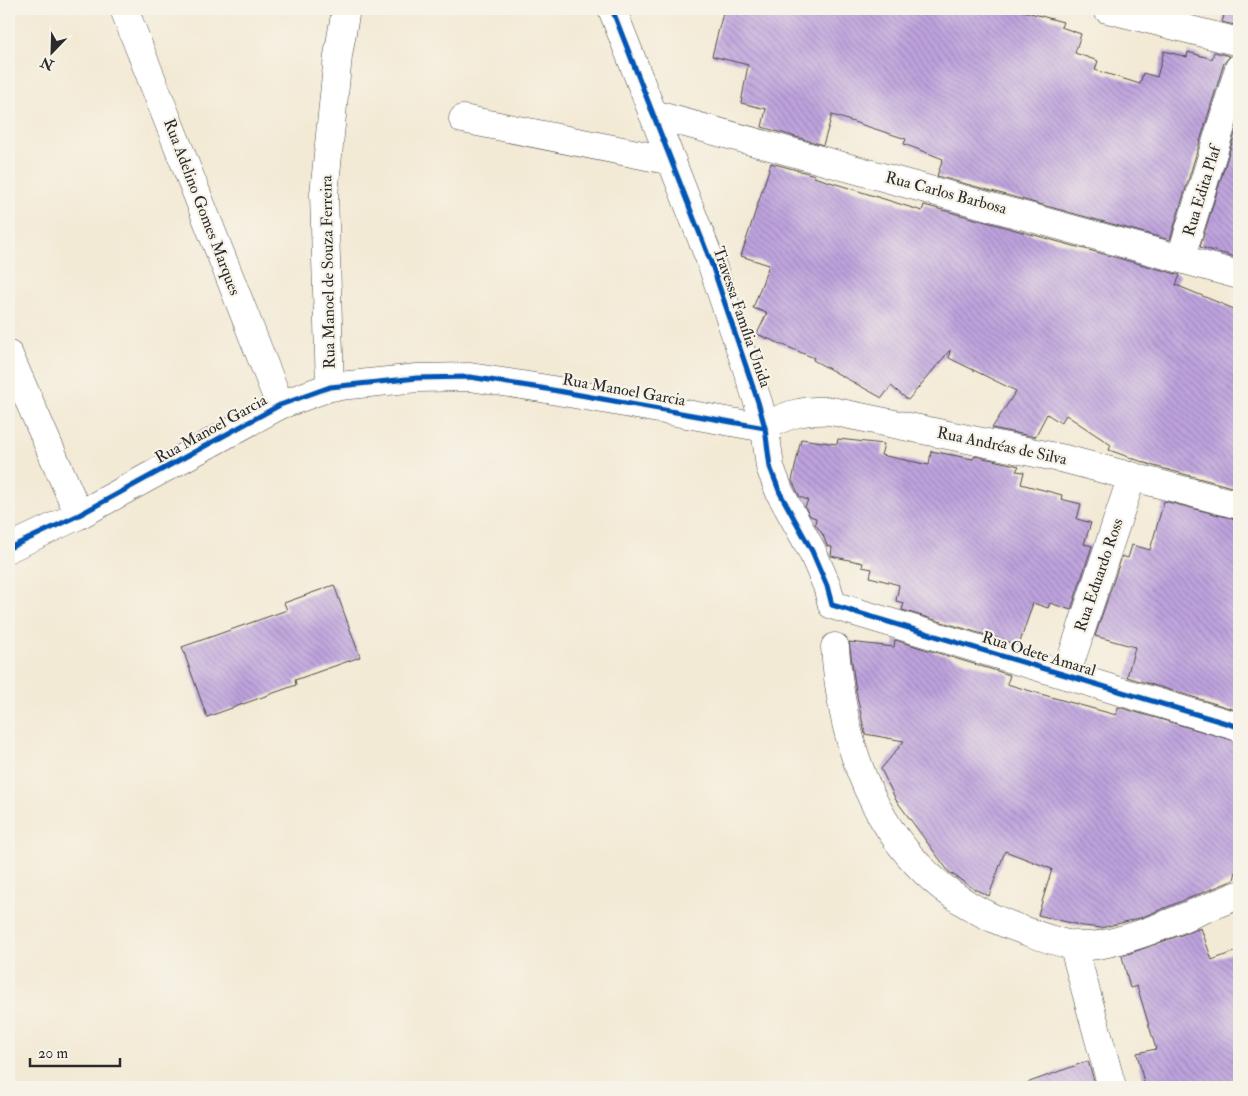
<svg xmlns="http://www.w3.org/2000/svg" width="1248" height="1096" font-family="'IM FELL Double Pica',serif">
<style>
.building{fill:url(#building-back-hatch)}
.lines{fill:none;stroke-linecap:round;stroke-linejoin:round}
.street-casing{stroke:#494844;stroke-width:29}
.street{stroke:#fff;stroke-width:28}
.cycleway-casing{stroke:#f7f3e8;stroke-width:8}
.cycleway{stroke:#0057b8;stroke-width:5}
.labels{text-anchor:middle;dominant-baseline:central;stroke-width:4.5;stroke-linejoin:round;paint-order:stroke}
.street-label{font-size:16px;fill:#2b2b2b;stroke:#f7f3e8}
</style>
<defs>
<pattern id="building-back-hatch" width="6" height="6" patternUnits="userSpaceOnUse" patternTransform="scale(1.25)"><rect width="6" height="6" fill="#bea3de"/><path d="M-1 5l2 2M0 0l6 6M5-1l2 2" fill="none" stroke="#9b85b4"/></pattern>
</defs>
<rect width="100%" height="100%" fill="#f7f3e8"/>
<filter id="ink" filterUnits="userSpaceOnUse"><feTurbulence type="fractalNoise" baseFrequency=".02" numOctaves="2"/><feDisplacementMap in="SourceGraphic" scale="10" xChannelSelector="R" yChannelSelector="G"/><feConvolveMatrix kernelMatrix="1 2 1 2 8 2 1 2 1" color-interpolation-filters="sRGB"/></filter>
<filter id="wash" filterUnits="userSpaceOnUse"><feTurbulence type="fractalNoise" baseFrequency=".0096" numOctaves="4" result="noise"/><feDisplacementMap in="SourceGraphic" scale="20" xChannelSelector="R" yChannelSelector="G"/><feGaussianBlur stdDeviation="1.12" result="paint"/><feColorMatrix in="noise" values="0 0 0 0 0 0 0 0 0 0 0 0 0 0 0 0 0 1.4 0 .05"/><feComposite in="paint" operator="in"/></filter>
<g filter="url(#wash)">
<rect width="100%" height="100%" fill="#f3ead5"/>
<g id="blocks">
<!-- building -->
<g class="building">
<polygon points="724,9 1016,9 1063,22 1061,27 1081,34 1075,53 1098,61 1095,70 1140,84 1143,73 1157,77 1164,51 1187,57 1188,52 1212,59 1214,52 1230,56 1224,63 1170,240 937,176 943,159 904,144 906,139 832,115 823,145 762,127 766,109 741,103 748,65 712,56"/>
<polygon points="1226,9 1239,9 1239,26 1222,22"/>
<polygon points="1239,120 1239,258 1200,247"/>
<polygon points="771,163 815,175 814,177 922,211 924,205 1180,275 1176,285 1239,311 1239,489 1154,466 1109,450 1111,445 1066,415 1061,423 1047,414 1035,437 992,428 1016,391 949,358 950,350 908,400 891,386 882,398 813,360 814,358 757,334 767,313 753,308 769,265 741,256"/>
<polygon points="801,439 837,444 838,439 884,444 881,455 929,465 931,451 973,459 975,456 1019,466 1016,471 1024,472 1021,484 1062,495 1061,499 1081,504 1077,519 1091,523 1084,544 1092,546 1071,610 1050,603 1048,608 1033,603 1019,645 902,610 904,603 896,601 899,585 870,577 872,569 862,567 863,563 831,556 832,547 827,546 823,535 815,524 816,518 810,516 805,507 808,500 800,497 792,481"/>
<polygon points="1164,501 1239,520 1239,711 1127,677 1135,647 1095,636 1122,556 1128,558 1132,545 1150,550"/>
<polygon points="334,585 360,657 295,680 296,685 207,717 182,647 287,610 284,603"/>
<polygon points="895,640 1010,675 1007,684 1051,697 1116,715 1118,707 1239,742 1239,858 1234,880 1140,918 1101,928 1083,926 1038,915 1052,869 1005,851 989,896 974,889 949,872 896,800 881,769 904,741 865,734 856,691 849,642 894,647"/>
<polygon points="1201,928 1212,960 1239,950 1239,1087 1145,1087 1137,1053 1156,1049 1137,986 1130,988 1122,956"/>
<polygon points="1088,1061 1096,1087 1025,1087 1024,1084"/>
</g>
</g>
</g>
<g filter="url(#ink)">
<use href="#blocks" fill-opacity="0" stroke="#494844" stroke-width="1"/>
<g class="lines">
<!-- street casing -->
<g class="street-casing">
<g id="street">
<polyline points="124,9 280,405"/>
<polyline points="612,9 712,265 758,402 765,428 770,467 780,493 812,551 827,586 832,605 1239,727"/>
<polyline points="1107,9 1239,42"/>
<polyline points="653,114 1239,275"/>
<polyline points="463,119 672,161"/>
<polyline points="1181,257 1239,68"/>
<polyline points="9,355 79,515"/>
<polyline points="330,387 324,194 338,56 346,9"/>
<path d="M765,428C786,413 805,410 831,411L1065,459L1239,505"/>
<polyline points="9,548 79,515 280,405 330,387 417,378 470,377 541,388 765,428"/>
<path d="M835,647C844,773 893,885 1020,929C1041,936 1066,947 1089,946C1134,942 1197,911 1239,895"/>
<polyline points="1066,675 1132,476"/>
<polyline points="1073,944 1112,1087"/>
</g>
</g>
<!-- street -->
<use href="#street" class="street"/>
<!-- cycleway casing -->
<g class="cycleway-casing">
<g id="cycleway">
<polyline points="612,9 712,265 758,402 765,428 770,467 780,493 812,551 827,586 832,605 1239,727"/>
<polyline points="9,548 79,515 280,405 330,387 417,378 470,377 541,388 765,428"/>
</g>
</g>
<!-- cycleway -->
<use href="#cycleway" class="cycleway"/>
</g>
</g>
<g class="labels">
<!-- street labels -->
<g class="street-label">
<text transform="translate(1202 191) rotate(-73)">Rua Edita Plaf</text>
<text transform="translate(946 193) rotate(15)">Rua Carlos Barbosa</text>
<text transform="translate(202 207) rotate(69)">Rua Adelino Gomes Marques</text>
<text transform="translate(328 272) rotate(-91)">Rua Manoel de Souza Ferreira</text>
<text transform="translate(742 317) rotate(71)">Travessa Família Unida</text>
<text transform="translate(624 390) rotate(10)">Rua Manoel Garcia</text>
<text transform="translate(211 429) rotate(-29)">Rua Manoel Garcia</text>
<text transform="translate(1002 446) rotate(12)">Rua Andréas de Silva</text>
<text transform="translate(1099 575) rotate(-71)">Rua Eduardo Ross</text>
<text transform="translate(1039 654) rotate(17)">Rua Odete Amaral</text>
</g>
</g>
<!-- margin -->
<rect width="1248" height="1096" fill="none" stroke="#f7f3e8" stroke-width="30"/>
<!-- north arrow -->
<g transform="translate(52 52) rotate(203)" stroke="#f7f3e8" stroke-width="4" paint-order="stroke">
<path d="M0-4L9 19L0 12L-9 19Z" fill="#2b2b2b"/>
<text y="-8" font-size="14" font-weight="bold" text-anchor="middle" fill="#2b2b2b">N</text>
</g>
<!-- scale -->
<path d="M30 1058v8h90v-8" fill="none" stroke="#2b2b2b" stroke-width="2.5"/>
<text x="38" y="1058" font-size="15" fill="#2b2b2b" stroke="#f7f3e8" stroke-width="4" paint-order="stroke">20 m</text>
</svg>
